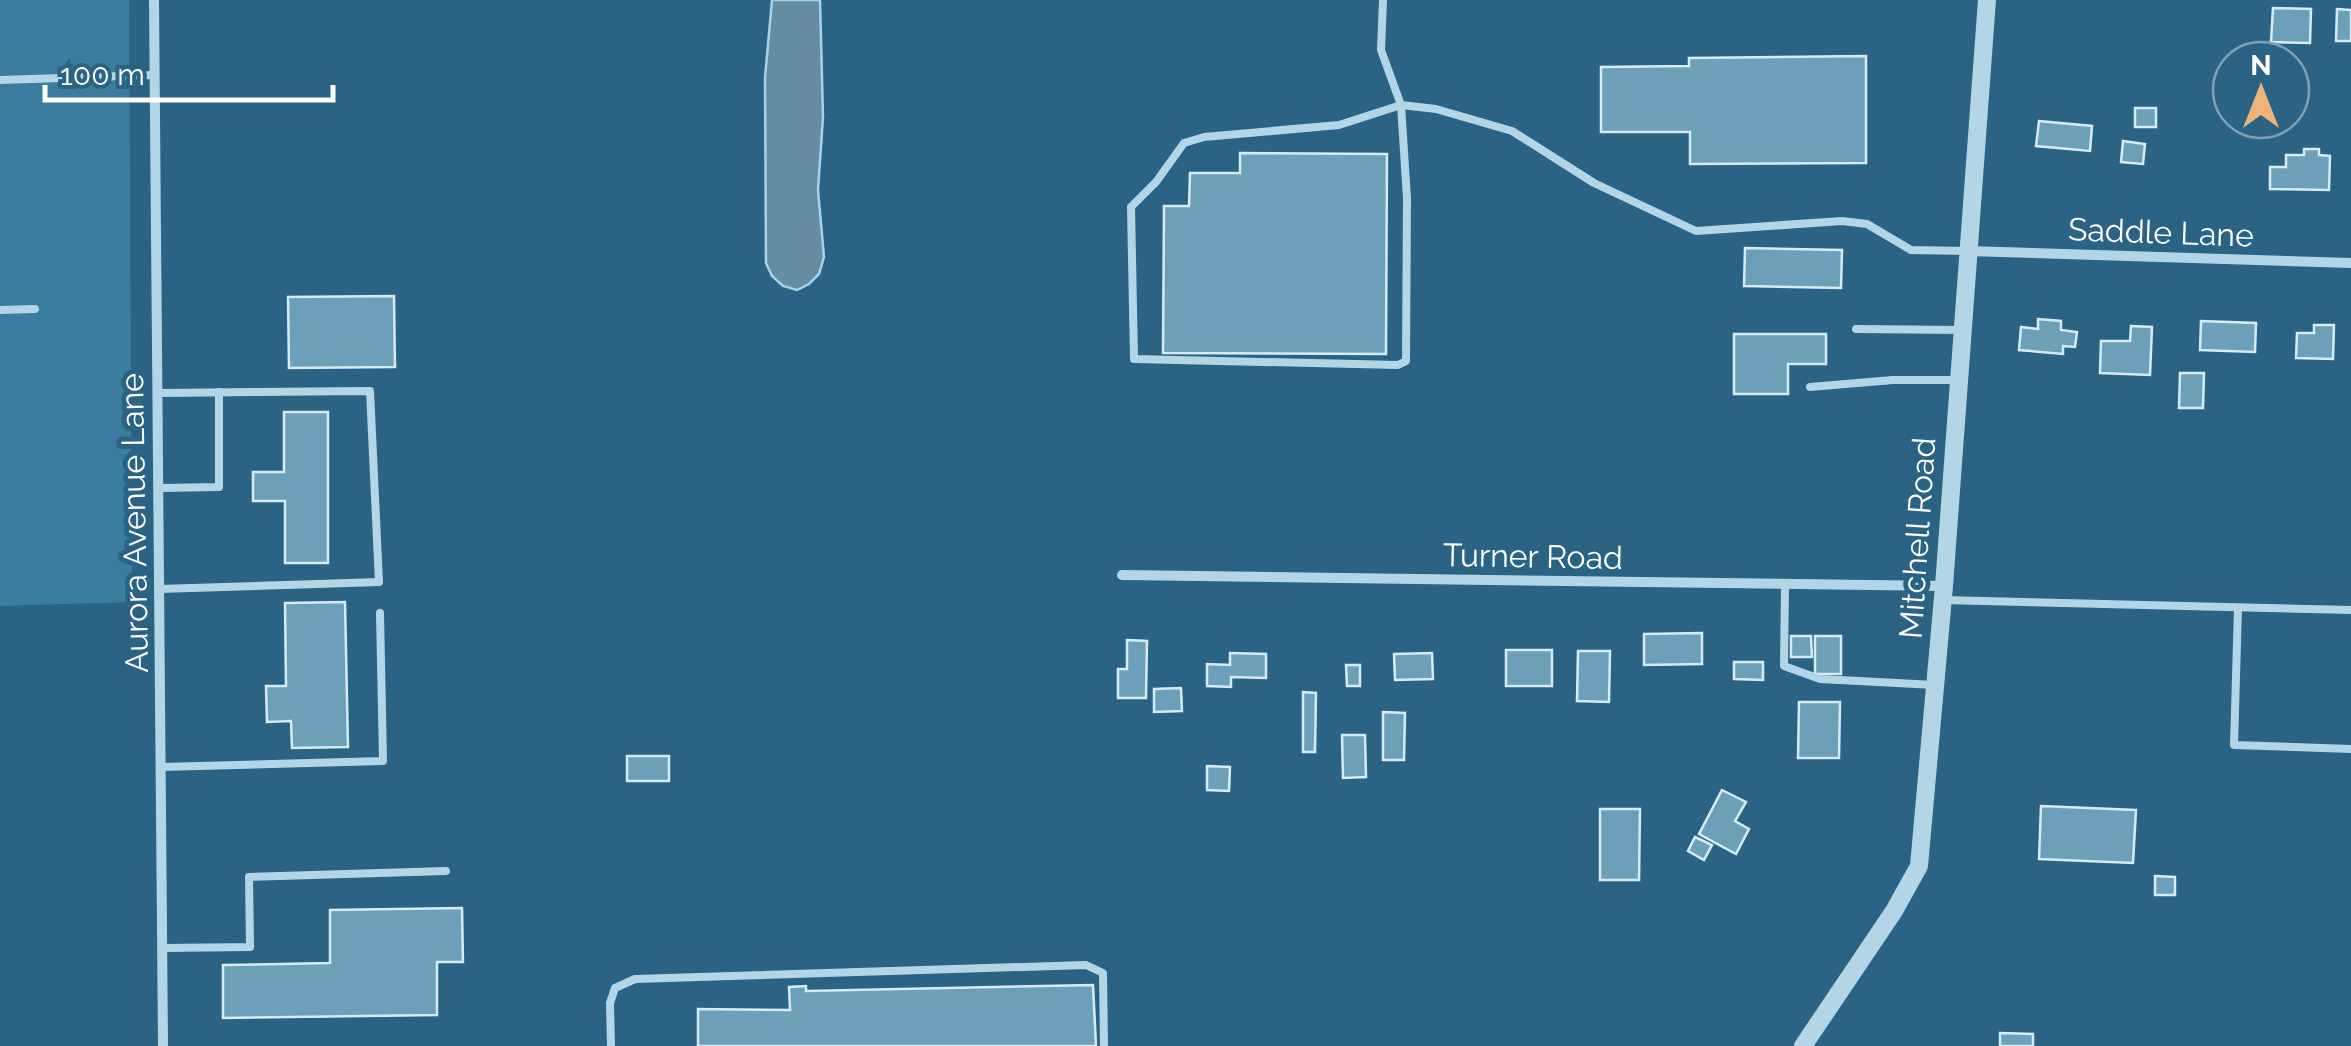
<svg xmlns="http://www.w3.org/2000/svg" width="2351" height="1046" font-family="Raleway,sans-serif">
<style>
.green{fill:#3b7d9e}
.water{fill:#658ca1;stroke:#a8d2e6;stroke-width:2.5}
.building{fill:#6e9fb8;stroke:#d6ebf5;stroke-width:2.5}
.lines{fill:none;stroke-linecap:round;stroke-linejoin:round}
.service{stroke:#b4d5e6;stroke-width:8}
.minor{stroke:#b4d5e6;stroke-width:10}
.tertiary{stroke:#b4d5e6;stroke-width:18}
.labels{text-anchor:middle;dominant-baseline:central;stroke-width:10;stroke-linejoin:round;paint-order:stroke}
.street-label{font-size:32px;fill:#fff;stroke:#2a6383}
</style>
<rect width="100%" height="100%" fill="#2a6383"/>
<!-- green -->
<polygon class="green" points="0,0 129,0 132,602 0,606"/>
<!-- water -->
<polygon class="water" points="772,0 820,0 823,117 818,190 824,257 819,274 809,284 797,290 783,286 772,276 766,263 765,78"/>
<!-- building -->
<g class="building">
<polygon points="2273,8 2311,9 2310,43 2271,42"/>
<polygon points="2337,9 2351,10 2351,41 2336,41"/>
<polygon points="1866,56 1866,163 1690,164 1690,132 1601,132 1601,67 1689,66 1689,58"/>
<rect x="2135" y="108" width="21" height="19"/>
<polygon points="2039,121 2092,126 2090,151 2036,146"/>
<polygon points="2123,141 2145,144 2143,164 2121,162"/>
<polygon points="2304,149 2319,149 2319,155 2330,156 2329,190 2270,189 2270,167 2286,167 2286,155 2304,155"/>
<polygon points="1240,153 1387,154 1386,354 1163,353 1164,206 1189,206 1190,173 1240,173"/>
<polygon points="1745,248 1842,250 1841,288 1744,286"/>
<polygon points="394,296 395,367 289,368 288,297"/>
<polygon points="2038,319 2061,321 2061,330 2077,332 2075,347 2063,346 2063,354 2019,350 2021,327 2038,329"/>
<polygon points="2201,321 2256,323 2255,352 2200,350"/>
<polygon points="2314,325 2334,325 2333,359 2296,358 2297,333 2314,333"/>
<polygon points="2131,326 2152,327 2150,375 2100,373 2101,341 2130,341"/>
<polygon points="1734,334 1826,334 1826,364 1788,364 1788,394 1734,394"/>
<polygon points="2180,373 2204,373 2203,408 2179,408"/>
<polygon points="284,412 328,412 328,563 285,563 285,501 253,501 253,472 284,472"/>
<polygon points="345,602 348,747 292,748 291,721 267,722 266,686 286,686 285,603"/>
<polygon points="1702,633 1702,664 1644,665 1644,634"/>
<polygon points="1791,636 1811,636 1812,657 1791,657"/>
<rect x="1815" y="636" width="26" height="38"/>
<polygon points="1127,640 1147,641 1146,698 1118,698 1118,669 1127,669"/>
<rect x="1506" y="650" width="46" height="36"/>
<polygon points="1578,651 1610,651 1609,702 1577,701"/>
<polygon points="1230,653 1266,654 1266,678 1231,677 1231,687 1207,686 1207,664 1230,665"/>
<polygon points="1432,653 1433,679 1395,680 1394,654"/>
<polygon points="1734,662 1763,662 1763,680 1734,679"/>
<polygon points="1346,665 1360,665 1360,686 1347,686"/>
<polygon points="1181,688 1182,711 1154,712 1154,689"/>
<polygon points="1303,692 1316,693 1315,752 1303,752"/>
<polygon points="1799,702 1840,702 1839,758 1798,758"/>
<polygon points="1383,712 1405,713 1404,760 1383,760"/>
<polygon points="1342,735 1365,735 1366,777 1343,778"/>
<rect x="627" y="756" width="42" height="25"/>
<polygon points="1207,766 1230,767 1229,791 1207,790"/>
<polygon points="1722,790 1746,802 1735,821 1749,829 1736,854 1699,834"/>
<polygon points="2041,806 2136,810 2133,863 2039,859"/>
<polygon points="1600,809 1640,809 1639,880 1600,880"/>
<polygon points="1695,837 1712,845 1704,860 1688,851"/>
<polygon points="2155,876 2175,877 2175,895 2155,895"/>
<polygon points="462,908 463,962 437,962 437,1015 223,1018 223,965 330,963 330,910"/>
<polygon points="1093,985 1096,1046 698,1046 698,1009 790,1010 789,987 806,986 806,991"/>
<polygon points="2000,1033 2033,1034 2033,1046 2000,1046"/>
</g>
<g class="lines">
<!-- service -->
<g class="service">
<polyline points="1383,0 1381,50 1401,105 1436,109 1512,131 1594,183 1696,231 1842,221 1867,224 1911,250 1968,251"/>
<polyline points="0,80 155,75"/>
<polygon points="1401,105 1407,198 1406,361 1398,365 1134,359 1131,207 1156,182 1184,143 1204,137 1339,125"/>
<polyline points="0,310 35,309"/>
<polyline points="1856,329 1962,330"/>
<polyline points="1810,387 1893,380 1958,380"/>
<polyline points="158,393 370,391 379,582 159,589"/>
<polyline points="159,488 219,487 219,392"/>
<polyline points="1785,584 1784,666 1820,679 1935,685"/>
<polyline points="1943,600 2351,610"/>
<polyline points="2238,608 2234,745 2351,749"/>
<polyline points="161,767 383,761 380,613"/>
<polyline points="163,948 250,947 249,877 446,871"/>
<polyline points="611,1046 610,1003 615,988 635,979 1086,965 1103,973 1104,1046"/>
</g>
<!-- minor -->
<g class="minor">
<polyline points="154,0 163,1046"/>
<polyline points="1968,251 2351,263"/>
<polyline points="1122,575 1944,586"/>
</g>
<!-- tertiary -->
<polyline class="tertiary" points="1803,1046 1894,911 1919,866 1944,586 1987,0"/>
</g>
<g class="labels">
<!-- street labels -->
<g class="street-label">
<text transform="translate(2161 232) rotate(2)">Saddle Lane</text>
<text transform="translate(134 523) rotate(-91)">Aurora Avenue Lane</text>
<text transform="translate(1917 538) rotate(-86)">Mitchell Road</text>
<text transform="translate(1533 556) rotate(1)">Turner Road</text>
</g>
</g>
<!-- north arrow -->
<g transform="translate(2261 90)"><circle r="48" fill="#2a6383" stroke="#7fa1b5" stroke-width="2.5"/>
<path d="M0-8L18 38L0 25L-18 38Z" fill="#ecb47b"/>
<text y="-15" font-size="28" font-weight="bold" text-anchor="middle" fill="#ffffff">N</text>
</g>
<!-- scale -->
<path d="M45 85v15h288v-15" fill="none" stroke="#ffffff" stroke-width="5"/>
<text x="60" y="85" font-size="30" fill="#ffffff" stroke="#2a6383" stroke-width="8" paint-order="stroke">100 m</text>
</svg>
